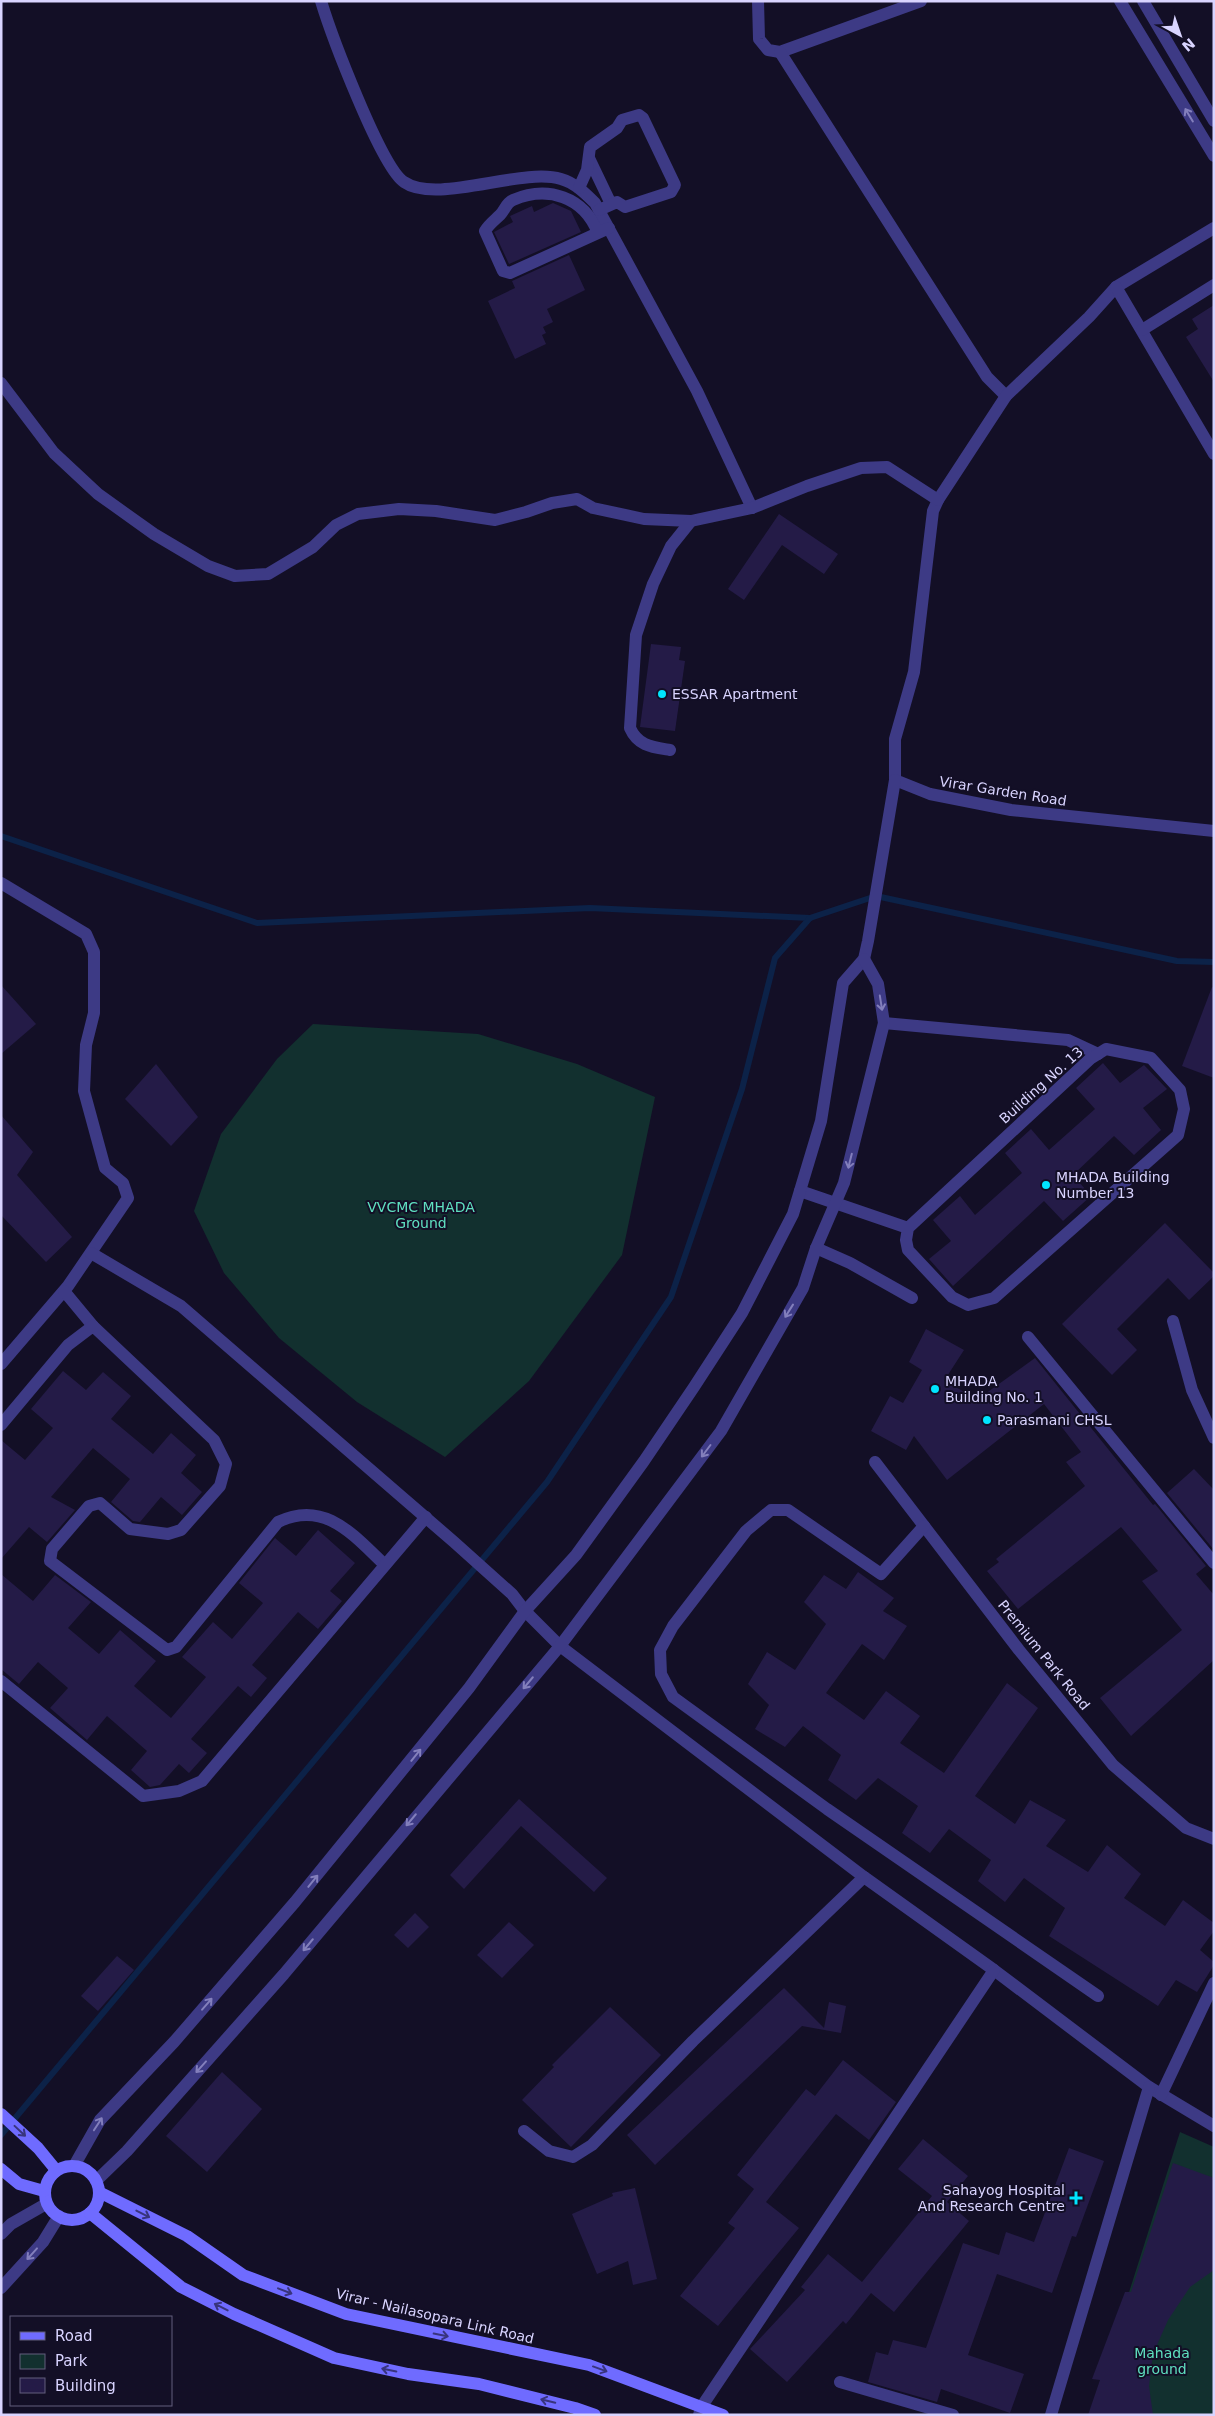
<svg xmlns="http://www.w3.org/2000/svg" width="1215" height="2416" font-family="'DejaVu Sans',sans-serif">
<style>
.green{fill:#12302f}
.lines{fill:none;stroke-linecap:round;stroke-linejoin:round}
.stream{stroke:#0c2248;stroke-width:6}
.building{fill:#241b47}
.street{stroke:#3d3a85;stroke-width:12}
.secondary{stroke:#6f6bff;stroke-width:12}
.oneway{stroke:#837fbc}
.oneway2{stroke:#38347d}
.poi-dot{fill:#00e5ff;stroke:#130f26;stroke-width:2}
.labels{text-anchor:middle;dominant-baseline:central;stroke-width:4;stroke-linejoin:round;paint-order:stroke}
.poi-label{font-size:14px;fill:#d9d4ff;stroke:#130f26;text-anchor:start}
.street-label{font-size:14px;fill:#d9d4ff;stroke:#130f26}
.park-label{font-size:14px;fill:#5fe0c0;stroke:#130f26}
</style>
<rect width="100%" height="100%" fill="#130f26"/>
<!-- green -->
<g class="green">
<polygon points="313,1024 478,1034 577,1064 655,1097 622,1255 529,1381 445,1457 357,1402 279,1338 224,1273 194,1211 221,1134 277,1059"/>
<polygon points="1180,2132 1214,2147 1214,2415 1090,2415"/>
</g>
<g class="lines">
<!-- stream -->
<g class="stream">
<polyline points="1,836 257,923 590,908 810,918"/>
<polyline points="1,2135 547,1482 671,1297 742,1089 775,958 810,918 876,896 1177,961 1214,962"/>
</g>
</g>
<!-- building -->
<g class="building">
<polygon points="553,203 571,211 581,232 509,264 494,232 513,222 510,216 532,206 534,212"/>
<polygon points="569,255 585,290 547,309 553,322 543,327 546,333 542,335 546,344 515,359 488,301 515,288 512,281"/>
<polygon points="1214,305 1214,382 1186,337 1198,329 1192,319"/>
<polygon points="779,514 838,554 824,574 782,545 744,600 728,589"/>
<polygon points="651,644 681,647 679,660 685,661 675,731 640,727"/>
<polygon points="1,985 36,1024 1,1054"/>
<polygon points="1212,987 1214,988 1214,1078 1182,1066"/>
<polygon points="1103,1063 1120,1083 1144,1065 1167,1089 1143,1108 1161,1130 1134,1155 1114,1136 1073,1175 1091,1196 1063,1221 1044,1201 953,1286 929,1259 951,1241 933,1220 960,1196 975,1215 1022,1173 1005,1153 1031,1129 1049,1150 1095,1109 1076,1088"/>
<polygon points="156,1064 198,1117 171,1146 125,1099"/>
<polygon points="1,1115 33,1152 17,1175 72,1237 46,1262 1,1215"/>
<polygon points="1165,1223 1214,1273 1214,1276 1189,1300 1168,1278 1117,1329 1137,1350 1112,1375 1062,1324"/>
<polygon points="926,1329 964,1350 944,1381 978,1399 1035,1358 1153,1505 1155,1504 1206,1566 1196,1574 1214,1595 1214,1660 1131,1736 1100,1698 1182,1630 1142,1581 1158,1571 1121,1527 1018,1609 987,1571 999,1562 996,1559 1085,1486 1066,1462 1081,1452 1044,1404 947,1480 914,1436 906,1450 871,1431 890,1396 903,1403 922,1370 909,1362"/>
<polygon points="63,1371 86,1390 103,1372 131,1396 111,1419 153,1454 171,1433 196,1455 181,1473 202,1492 182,1515 161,1497 140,1522 133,1521 111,1502 130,1479 93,1448 51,1497 75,1510 47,1542 29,1527 1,1559 1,1440 25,1460 53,1428 31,1409"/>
<polygon points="1194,1469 1214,1490 1214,1550 1167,1493"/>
<polygon points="318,1530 355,1563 330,1591 342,1601 318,1629 298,1612 252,1665 267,1678 251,1697 238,1686 191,1739 207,1753 189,1773 179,1764 160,1785 150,1787 131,1770 147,1751 107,1716 87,1740 50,1708 68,1688 38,1662 19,1684 1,1669 1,1574 33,1601 55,1575 91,1602 68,1628 99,1654 120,1630 156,1661 134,1686 171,1718 206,1677 182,1657 213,1622 232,1639 263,1603 239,1583 275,1538 296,1556"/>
<polygon points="858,1572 894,1598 883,1611 907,1626 884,1660 862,1644 826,1693 864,1720 886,1691 920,1716 900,1743 944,1773 1007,1683 1038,1708 975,1796 1015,1824 1030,1800 1066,1820 1046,1846 1088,1872 1107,1845 1141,1874 1124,1898 1165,1926 1183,1900 1214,1923 1214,1931 1200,1950 1214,1962 1214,1965 1197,1992 1176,1980 1158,2006 1049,1936 1065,1908 1024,1878 1005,1902 978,1881 991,1860 949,1829 930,1853 902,1833 918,1806 878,1778 856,1800 828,1780 841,1755 803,1726 785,1747 755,1729 769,1705 748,1684 767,1652 795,1670 826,1624 804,1602 824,1575 846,1589"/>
<polygon points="519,1799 607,1878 594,1892 521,1826 464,1889 450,1875"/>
<polygon points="415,1913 429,1927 408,1948 394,1935"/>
<polygon points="509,1922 534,1945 502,1978 477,1955"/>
<polygon points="117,1956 134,1970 98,2011 81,1996"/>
<polygon points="784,1988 824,2028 829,2002 846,2006 841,2033 802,2026 655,2165 627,2135"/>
<polygon points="610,2007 661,2055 571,2147 522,2100 554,2067 552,2065"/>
<polygon points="843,2060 896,2102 869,2140 836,2114 766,2202 799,2228 718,2326 680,2296 735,2228 728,2223 754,2189 737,2175 806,2089 815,2096"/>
<polygon points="222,2072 262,2109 207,2172 166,2136"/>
<polygon points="923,2139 968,2176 947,2202 969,2221 894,2312 871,2293 846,2324 843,2321 787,2382 750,2349 805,2290 801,2287 828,2254 862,2282 932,2196 898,2169"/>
<polygon points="1069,2148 1104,2161 1076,2237 1072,2236 1052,2293 997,2274 968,2355 1024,2374 1010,2413 941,2389 937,2402 868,2382 876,2352 888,2355 893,2340 926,2348 963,2243 999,2255 1006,2232 1034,2242"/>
<polygon points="1173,2163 1214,2178 1214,2270 1190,2287 1168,2320 1153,2354 1149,2386 1153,2415 1088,2415 1100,2380 1092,2379 1125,2292 1131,2292"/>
<polygon points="635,2188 657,2279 633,2285 628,2261 597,2274 572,2214 613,2196 612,2193"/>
</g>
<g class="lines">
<!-- street -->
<g class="street">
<path d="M321,1C331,34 381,167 404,182C437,205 521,167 561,179C575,183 585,193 595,203L697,391L752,508"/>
<polyline points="758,1 759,39 768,50 780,52 921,1"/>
<polyline points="1120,1 1214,156"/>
<polyline points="1143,1 1214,121"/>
<polyline points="780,52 987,377 1006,396"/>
<polyline points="589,158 611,204"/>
<polyline points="579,188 587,170 590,147 617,128 622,120 639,115 643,118 675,185 671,192 625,207 617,202 599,210"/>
<polyline points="1214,228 1116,287 1089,317 1006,396 938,500 933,511 914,672 895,739 895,780 930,794 1011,810 1214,831"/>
<path d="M598,233C584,197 548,185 513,200C506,203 505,210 500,215C495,220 489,224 485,231L503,271L510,273L609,228"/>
<polyline points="1116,287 1214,454"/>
<polyline points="1142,330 1214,285"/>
<polyline points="1,383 54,453 98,494 154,534 208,566 235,576 268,574 313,547 336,525 358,514 399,509 436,511 495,520 526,512 552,503 577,499 593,508 644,519 691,521 752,508 807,486 861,468 887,467 938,500"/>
<path d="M670,750C652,747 638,746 630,728L636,635L653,584L671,546L691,521"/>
<polyline points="1,883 86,934 94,952 94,1013 86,1045 84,1091 105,1168 123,1183 128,1198 68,1286 1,1364"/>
<polyline points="884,1023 1068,1040 1098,1054"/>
<polyline points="800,1191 908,1228 1090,1059 1106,1049 1151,1058 1180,1090 1184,1109 1178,1135 994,1298 968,1305 952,1297 908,1250 906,1240 908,1228"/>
<polyline points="816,1248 850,1263 912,1298"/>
<polyline points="91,1253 181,1306 454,1542 512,1594 525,1611 560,1646 864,1877 994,1970 1149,2087 1214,2126"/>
<polyline points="64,1291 93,1326"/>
<polyline points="1173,1321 1192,1390 1214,1438"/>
<polyline points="1028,1337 1214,1563"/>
<path d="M1,1425L68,1345L93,1326L214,1440L226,1464L220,1486L181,1530L168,1534L130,1529L100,1503L89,1506L52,1549L50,1561L167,1650L176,1647L278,1522C325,1499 354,1536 385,1565"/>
<polyline points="875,1462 1019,1650 1113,1765 1186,1828 1214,1839"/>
<polyline points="924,1526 881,1574 788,1510 771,1510 746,1531 673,1626 660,1650 661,1674 673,1697 827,1809 1098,1996"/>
<polyline points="1,1681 143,1796 179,1791 202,1781 426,1517"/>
<polyline points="1161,2095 1214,1983"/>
<polyline points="524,2131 549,2151 573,2157 592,2145 693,2041 864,1877"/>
<polyline points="74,2166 100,2120 174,2042 295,1902 469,1688 525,1611 576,1555 644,1461 694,1387 742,1313 793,1214 821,1121 843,983 864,959 868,941 895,780"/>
<polyline points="96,2181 127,2151 284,1974 560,1646 721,1431 803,1288 816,1248 844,1183 884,1023 878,984 864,959"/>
<polyline points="1,2234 11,2224 46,2204"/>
<polyline points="1,2288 43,2242 59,2216"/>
<polyline points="840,2382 953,2415"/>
<polyline points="699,2415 702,2406 994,1970"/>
<polyline points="1051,2415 1149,2087"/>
</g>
<!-- secondary -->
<g class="secondary">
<polyline points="1,2114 38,2148 56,2170"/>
<circle cx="72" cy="2193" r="27"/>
<polyline points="1,2169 19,2184 44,2191"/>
<polyline points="99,2192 187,2236 243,2275 346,2314 589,2365 723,2415"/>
<polyline points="90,2213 181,2287 234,2314 334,2358 408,2374 479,2384 575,2408 595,2415"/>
</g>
</g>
<!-- one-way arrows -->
<defs><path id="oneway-shaft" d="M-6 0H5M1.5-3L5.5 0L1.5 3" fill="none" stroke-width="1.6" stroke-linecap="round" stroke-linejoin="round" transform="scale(1.25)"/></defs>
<g class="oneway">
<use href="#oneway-shaft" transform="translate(1189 115) rotate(-121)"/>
<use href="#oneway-shaft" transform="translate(881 1003) rotate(81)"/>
<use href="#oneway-shaft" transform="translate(850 1161) rotate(104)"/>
<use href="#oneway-shaft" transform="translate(789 1311) rotate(122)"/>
<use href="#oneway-shaft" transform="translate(706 1451) rotate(127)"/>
<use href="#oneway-shaft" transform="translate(528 1683) rotate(130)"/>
<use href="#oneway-shaft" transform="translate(416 1755) rotate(-51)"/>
<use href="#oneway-shaft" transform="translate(411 1820) rotate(130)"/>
<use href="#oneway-shaft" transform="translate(313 1881) rotate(-51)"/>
<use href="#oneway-shaft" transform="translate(308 1945) rotate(130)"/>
<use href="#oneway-shaft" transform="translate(207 2004) rotate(-49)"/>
<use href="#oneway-shaft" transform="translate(201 2067) rotate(132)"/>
<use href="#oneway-shaft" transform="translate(98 2124) rotate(-57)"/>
<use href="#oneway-shaft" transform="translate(32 2254) rotate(132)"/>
</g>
<g class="oneway2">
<use href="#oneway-shaft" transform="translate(20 2131) rotate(43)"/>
<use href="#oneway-shaft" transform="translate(143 2214) rotate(27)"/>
<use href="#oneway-shaft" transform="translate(285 2291) rotate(21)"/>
<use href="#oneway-shaft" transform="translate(221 2307) rotate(-153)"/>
<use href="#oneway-shaft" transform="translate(441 2335) rotate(11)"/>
<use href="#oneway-shaft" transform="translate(600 2369) rotate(20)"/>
<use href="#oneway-shaft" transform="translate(389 2370) rotate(-168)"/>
<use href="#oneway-shaft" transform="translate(548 2401) rotate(-166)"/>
</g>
<!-- markers -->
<g class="poi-dot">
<circle cx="662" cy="694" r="5"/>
<circle cx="1046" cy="1185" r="5"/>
<circle cx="935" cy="1389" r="5"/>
<circle cx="987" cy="1420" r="5"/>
<path d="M1073.5 2190.5h5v5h5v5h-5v5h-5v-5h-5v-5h5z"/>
</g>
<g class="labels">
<!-- poi labels -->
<g class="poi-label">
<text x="672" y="694">ESSAR Apartment</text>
<text x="1056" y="1177">MHADA Building<tspan x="1056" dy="16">Number 13</tspan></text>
<text x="945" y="1381">MHADA<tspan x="945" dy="16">Building No. 1</tspan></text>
<text x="997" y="1420">Parasmani CHSL</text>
<text x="1065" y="2190" text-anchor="end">Sahayog Hospital<tspan x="1065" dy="16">And Research Centre</tspan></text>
</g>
<!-- street labels -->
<g class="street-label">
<text transform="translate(1003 791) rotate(9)">Virar Garden Road</text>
<text transform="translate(1041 1085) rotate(-42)">Building No. 13</text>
<text transform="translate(1044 1655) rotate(51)">Premium Park Road</text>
<text transform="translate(435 2316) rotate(13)">Virar - Nailasopara Link Road</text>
</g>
<!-- park labels -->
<g class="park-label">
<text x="421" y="1207">VVCMC MHADA<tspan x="421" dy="16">Ground</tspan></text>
<text x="1162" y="2353">Mahada<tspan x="1162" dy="16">ground</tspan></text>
</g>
</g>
<!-- border -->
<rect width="1215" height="2416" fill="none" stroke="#d9d4ff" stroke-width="5"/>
<!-- legend -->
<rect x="10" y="2316" width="162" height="90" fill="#130f26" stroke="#625e7d"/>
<rect x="20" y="2332" width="25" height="8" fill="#6f6bff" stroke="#625e7d"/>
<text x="55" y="2341" font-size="15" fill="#d9d4ff">Road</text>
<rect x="20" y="2354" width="25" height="15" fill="#12302f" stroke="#625e7d"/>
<text x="55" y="2366" font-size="15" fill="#d9d4ff">Park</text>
<rect x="20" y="2378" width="25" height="15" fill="#241b47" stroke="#625e7d"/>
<text x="55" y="2391" font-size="15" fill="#d9d4ff">Building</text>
<!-- north arrow -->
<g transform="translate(1180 35) rotate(140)" stroke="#130f26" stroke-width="4" paint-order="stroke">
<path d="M0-4L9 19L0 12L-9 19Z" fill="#d9d4ff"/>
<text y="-8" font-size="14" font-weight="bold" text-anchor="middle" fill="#d9d4ff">N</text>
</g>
</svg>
